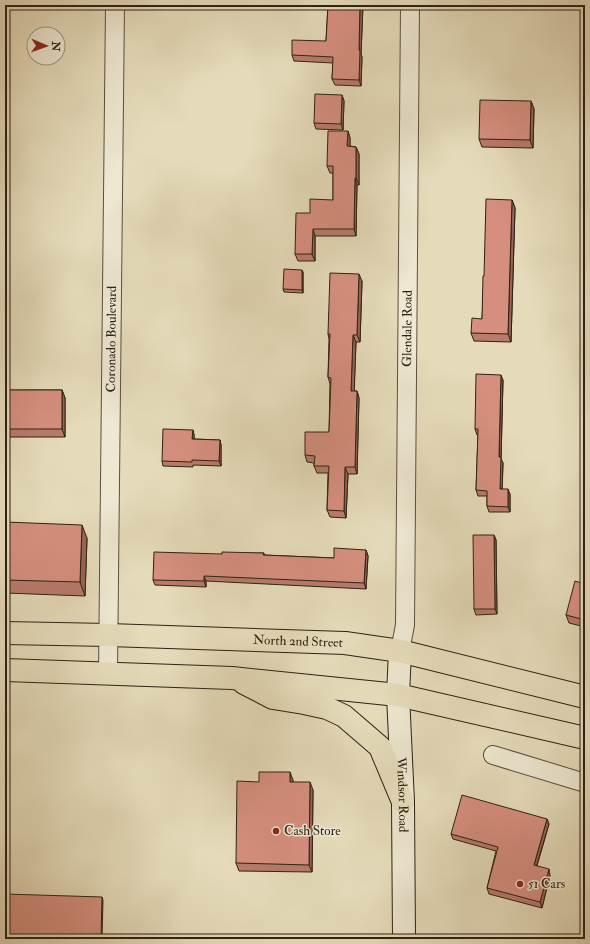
<svg xmlns="http://www.w3.org/2000/svg" width="590" height="944" font-family="'IM FELL Double Pica',serif">
<style>
.lines{fill:none;stroke-linecap:round;stroke-linejoin:round}
.street-casing{stroke:#5c503d;stroke-width:20}
.secondary-casing{stroke:#2e2113;stroke-width:24}
.primary-casing{stroke:#2e2113;stroke-width:24}
.street{stroke:#eee8d2;stroke-width:18}
.secondary{stroke:#eee8d2;stroke-width:22}
.primary{stroke:#e5dbba;stroke-width:22}
.wall{fill:#b87b6d;stroke:#2e2113}
.shaded-wall{fill:#966459;stroke:#2e2113}
.building{fill:#d68f7f;stroke:#2e2113}
.poi-dot{fill:#8f2418;stroke:#eee8d2;stroke-width:1.5}
.labels{text-anchor:middle;dominant-baseline:central;stroke-width:3;stroke-linejoin:round;paint-order:stroke}
.street-label{font-size:13px;fill:#2e2113;stroke:#eee8d2}
.poi-label{font-size:13px;fill:#2e2113;stroke:#eee8d2;text-anchor:start}
</style>
<rect width="100%" height="100%" fill="#e5dbba"/>
<filter id="stains"><feTurbulence type="fractalNoise" baseFrequency=".005" numOctaves="4"/><feColorMatrix values="0 0 0 0 .2 0 0 0 0 .09 0 0 0 0 .02 0 0 0 .5 -.17"/></filter>
<radialGradient id="worn" r=".72"><stop offset=".6" stop-color="#630" stop-opacity="0"/><stop offset="1" stop-color="#630" stop-opacity=".3"/></radialGradient>
<g class="lines">
<!-- street casing -->
<g class="street-casing">
<g id="street">
<path id="s1" d="M400,651L405,625L410,5"/>
<path id="s2" d="M108,673L115,5"/>
<polyline points="493,755 585,783"/>
</g>
</g>
<!-- secondary casing -->
<g class="secondary-casing">
<g id="secondary">
<path id="s3" d="M400,651L398,695L403,802L404,939"/>
</g>
</g>
<!-- primary casing -->
<g class="primary-casing">
<g id="primary">
<path id="s4" d="M5,633L109,635L345,643L400,651L585,697"/>
<polyline points="5,670 232,678 398,695 585,738"/>
<polyline points="244,683 273,698 304,703 327,708 344,716 380,747 403,802"/>
</g>
</g>
<!-- street -->
<use href="#street" class="street"/>
<!-- secondary -->
<use href="#secondary" class="secondary"/>
<!-- primary -->
<use href="#primary" class="primary"/>
</g>
<!-- wall -->
<g class="wall">
<polygon points="328,5 363,5 361,54 362,57 361,86 335,85 332,79 333,63 294,61 292,55 326,41"/>
<polygon points="342,95 344,101 343,130 316,129 314,123"/>
<polygon points="531,101 534,109 533,148 482,147 479,139"/>
<polygon points="348,131 350,138 350,146 356,147 359,154 359,185 357,185 356,236 315,236 315,261 298,261 295,254 310,213 333,200 333,173 330,173 327,166"/>
<polygon points="512,200 515,208 511,342 474,341 471,333 482,319 484,276"/>
<polygon points="303,272 303,293 284,292 283,289"/>
<polygon points="362,281 360,342 356,342 354,391 357,391 359,398 357,474 348,474 346,518 330,517 327,510 328,473 317,473 314,466 314,463 307,462 305,455 329,432 330,384 328,377 329,339 328,334"/>
<polygon points="503,380 501,459 503,463 502,489 510,494 510,512 489,512 487,506 487,496 478,496 476,490 478,435 477,435 475,429"/>
<polygon points="5,390 62,390 65,398 65,437 5,437"/>
<polygon points="193,430 194,435 194,439 220,440 221,445 221,466 193,465 193,467 163,466 162,461"/>
<polygon points="5,522 87,538 85,596 5,593"/>
<polygon points="494,535 496,540 497,614 476,615 474,609"/>
<polygon points="366,550 368,556 366,589 206,581 206,587 155,585 153,580 222,554 264,553 264,555 334,558"/>
<polygon points="585,584 585,627 569,623 566,615"/>
<polygon points="293,780 293,782 313,790 312,872 239,871 236,863 259,782"/>
<polygon points="547,819 549,824 537,866 550,875 542,908 489,894 487,888 496,851 453,839 451,834"/>
</g>
<!-- shaded-wall -->
<g class="shaded-wall">
<polygon points="360,5 363,5 361,54 362,57 361,86 359,80 359,50"/>
<polygon points="342,95 344,101 343,130 341,124"/>
<polygon points="531,101 534,109 533,148 530,140"/>
<polygon points="348,131 350,138 350,154 347,146"/>
<polygon points="356,147 359,154 359,185 356,178"/>
<polygon points="355,178 357,185 356,236 354,229"/>
<polygon points="512,200 515,208 511,342 508,334"/>
<polygon points="313,229 315,236 315,261 312,254"/>
<polygon points="302,270 303,272 303,293 302,290"/>
<polygon points="359,274 362,281 360,342 357,335"/>
<polygon points="353,335 356,342 354,398 351,391"/>
<polygon points="501,375 503,380 501,459 503,463 502,494 500,489 499,457"/>
<polygon points="62,390 65,398 65,437 62,429"/>
<polygon points="357,391 359,398 357,474 355,467"/>
<polygon points="193,430 194,435 194,444 192,439"/>
<polygon points="220,440 221,445 221,466 219,461"/>
<polygon points="345,467 348,474 346,518 344,511"/>
<polygon points="508,489 510,494 510,512 508,507"/>
<polygon points="82,525 87,538 85,596 80,582"/>
<polygon points="494,535 496,540 497,614 495,609"/>
<polygon points="366,550 368,556 366,589 364,583"/>
<polygon points="204,576 206,581 206,587 204,581"/>
<polygon points="290,772 293,780 293,790 290,782"/>
<polygon points="310,782 313,790 312,872 309,865"/>
<polygon points="547,819 549,824 535,871 534,865"/>
<polygon points="549,869 550,875 542,908 540,902"/>
<polygon points="102,897 103,900 102,939 101,939"/>
</g>
<!-- building -->
<g class="building">
<polygon points="328,5 360,5 359,50 360,51 359,80 332,79 333,57 292,55 292,40 326,41"/>
<polygon points="315,94 342,95 341,124 314,123"/>
<polygon points="480,100 531,101 530,140 479,139"/>
<polygon points="328,131 348,131 347,146 356,147 356,178 355,178 354,229 313,229 312,254 295,254 296,213 310,213 310,199 333,200 333,166 327,166"/>
<polygon points="486,199 512,200 508,334 471,333 472,318 482,319 483,276 484,276"/>
<polygon points="284,269 302,270 302,290 283,289"/>
<polygon points="330,273 359,274 357,335 353,335 351,391 357,391 355,467 345,467 344,511 327,510 329,466 314,466 315,456 305,455 305,432 329,432 331,378 328,377 330,334 328,334"/>
<polygon points="476,374 501,375 499,457 501,457 500,489 508,489 508,507 487,506 487,491 476,490 478,429 475,429"/>
<rect x="5" y="390" width="57" height="39"/>
<polygon points="163,429 193,430 192,439 220,440 219,461 192,460 192,462 162,461"/>
<polygon points="5,522 82,525 80,582 5,580"/>
<polygon points="473,535 494,535 495,609 474,609"/>
<polygon points="334,548 366,550 364,583 204,576 204,581 153,580 154,552 222,554 222,552 264,553 263,555 334,558"/>
<polygon points="575,581 585,584 585,620 566,615"/>
<polygon points="259,772 290,772 290,782 310,782 309,865 236,863 237,781 259,782"/>
<polygon points="462,795 547,819 534,865 549,869 540,902 487,888 498,847 451,834"/>
<polygon points="5,894 102,897 101,939 5,939"/>
<polygon points="585,907 585,914 583,914"/>
</g>
<!-- markers -->
<g class="poi-dot">
<circle cx="276" cy="831" r="4"/>
<circle cx="520" cy="884" r="4"/>
</g>
<g class="labels">
<!-- street labels -->
<g class="street-label">
<text stroke="none"><textPath href="#s1" startOffset="323">Glendale Road</textPath></text>
<text stroke="none"><textPath href="#s2" startOffset="334">Coronado Boulevard</textPath></text>
<text stroke="none"><textPath href="#s4" startOffset="293">North 2nd Street</textPath></text>
<text stroke="none"><textPath href="#s3" startOffset="144">Windsor Road</textPath></text>
</g>
<!-- poi labels -->
<g class="poi-label">
<text x="284" y="831">Cash Store</text>
<text x="528" y="884">51 Cars</text>
</g>
</g>
<!-- margin -->
<rect width="590" height="944" fill="none" stroke="#e5dbba" stroke-width="20"/>
<rect x="6" y="6" width="578" height="932" fill="none" stroke="#2e2113" stroke-width="2"/>
<rect x="10" y="10" width="570" height="924" fill="none" stroke="#2e2113"/>
<!-- north arrow -->
<g transform="translate(46 46) rotate(92)"><circle r="19" fill="#eee8d2" stroke="#a19886"/>
<path d="M0-3L7 15L0 10L-7 15Z" fill="#8f2418"/>
<text y="-6" font-size="11" font-weight="bold" text-anchor="middle" fill="#2e2113">N</text>
</g>
<rect width="100%" height="100%" filter="url(#stains)"/>
<rect width="100%" height="100%" fill="url(#worn)"/>
</svg>
